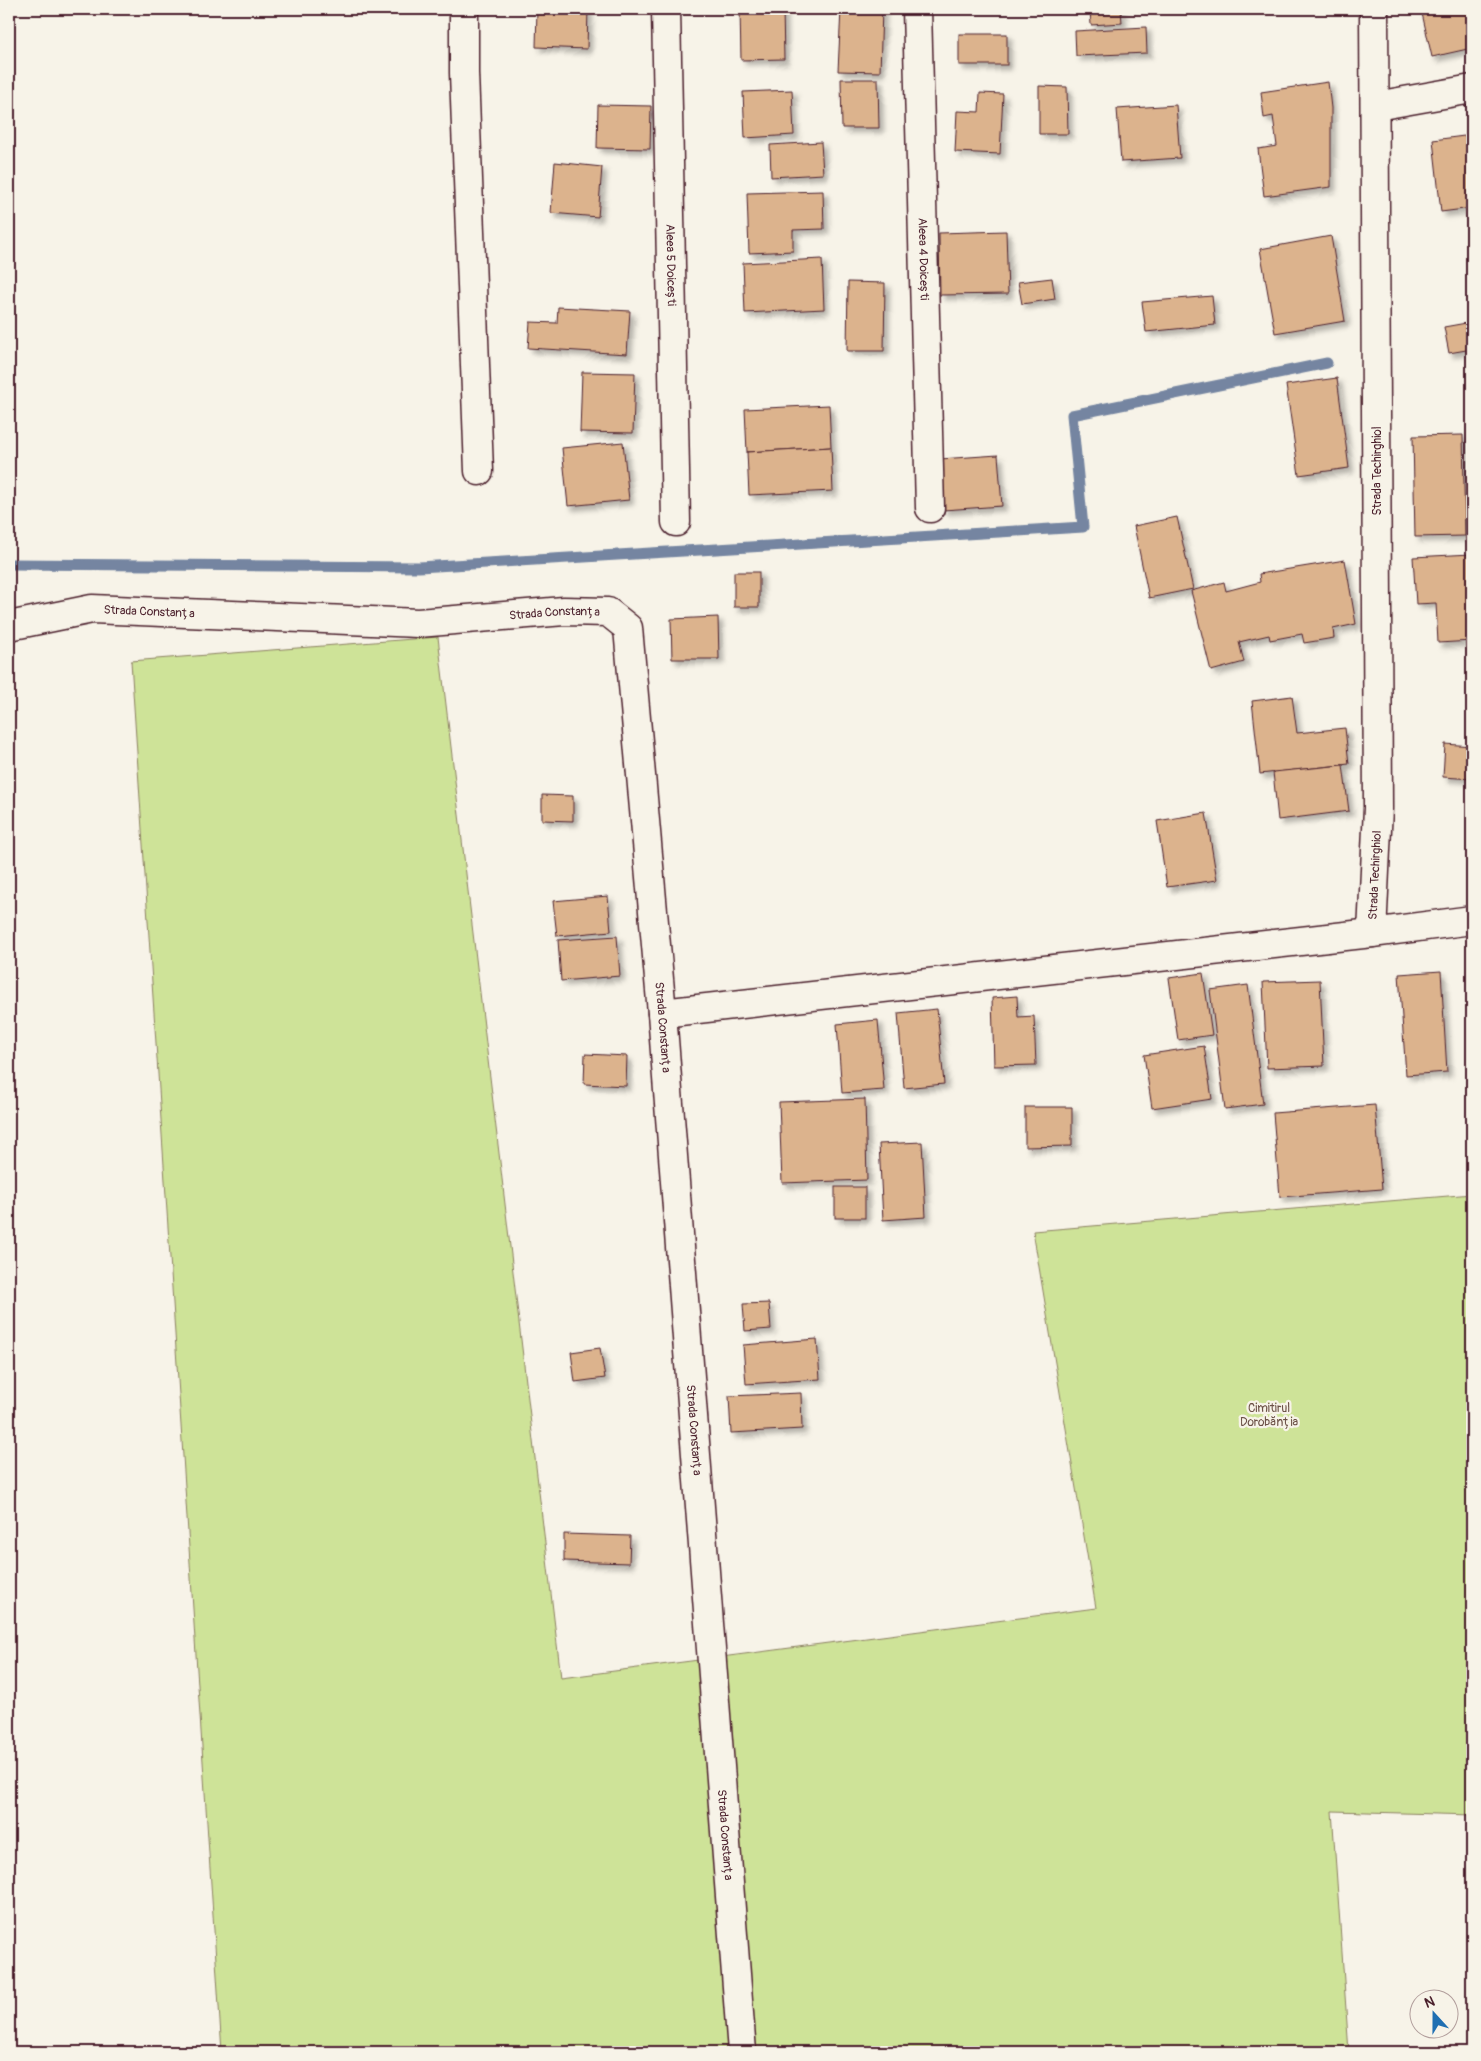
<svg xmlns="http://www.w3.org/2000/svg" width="1481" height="2061" font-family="Pangolin,sans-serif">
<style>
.green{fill:#cee398;stroke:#8c8162}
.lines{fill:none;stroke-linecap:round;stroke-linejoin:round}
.stream{stroke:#7585a1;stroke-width:11}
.building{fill:#dcb38d;stroke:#4a1f2b;filter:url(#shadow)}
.minor-casing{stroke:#4a1f2b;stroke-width:31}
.minor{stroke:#f7f3e8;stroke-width:28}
.labels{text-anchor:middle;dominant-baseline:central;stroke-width:4.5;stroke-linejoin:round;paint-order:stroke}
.street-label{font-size:12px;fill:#4a1f2b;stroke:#f7f3e8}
.park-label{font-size:12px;fill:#6b5046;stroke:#f7f3e8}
</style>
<defs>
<filter id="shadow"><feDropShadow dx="4.5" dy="4.5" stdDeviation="2.5" flood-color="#0004"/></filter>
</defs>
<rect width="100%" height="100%" fill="#f7f3e8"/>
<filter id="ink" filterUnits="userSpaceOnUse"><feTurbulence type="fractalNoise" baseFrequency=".02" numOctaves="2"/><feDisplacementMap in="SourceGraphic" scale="10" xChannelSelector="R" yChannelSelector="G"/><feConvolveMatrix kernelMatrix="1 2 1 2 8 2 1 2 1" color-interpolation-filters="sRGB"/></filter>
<g filter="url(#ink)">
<!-- green -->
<polygon class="green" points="438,637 561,1678 1096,1608 1033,1231 1472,1194 1472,1815 1332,1811 1349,2052 222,2052 131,661"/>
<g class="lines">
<!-- stream -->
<polyline class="stream" points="9,564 419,567 1083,527 1072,415 1327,363"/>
</g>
<!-- building -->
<g class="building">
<polygon points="537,9 588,9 587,49 536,47"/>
<polygon points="740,9 783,9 784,59 741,60"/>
<polygon points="841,9 882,9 880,72 838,71"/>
<polygon points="1090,9 1121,9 1122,23 1091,25"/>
<polygon points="1421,9 1469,9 1472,22 1472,48 1432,57"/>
<polygon points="1146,27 1147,53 1076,56 1075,31"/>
<rect x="959" y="34" width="48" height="31"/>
<polygon points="841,79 878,79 879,128 842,128"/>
<polygon points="1328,82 1331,108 1331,187 1264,196 1258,149 1277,146 1273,116 1264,118 1261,92"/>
<polygon points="1039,86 1067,87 1068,134 1039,134"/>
<polygon points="792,90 794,135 745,138 743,92"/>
<polygon points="980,93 1003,94 1000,154 955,152 957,111 979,112"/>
<polygon points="598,105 651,106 650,149 597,148"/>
<polygon points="1176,105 1180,158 1121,162 1117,109"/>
<polygon points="1472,135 1472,212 1472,208 1441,212 1433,140"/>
<polygon points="821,142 823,174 771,177 770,145"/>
<polygon points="555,162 602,167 598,217 551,213"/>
<polygon points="823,191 824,229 793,230 793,251 749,253 747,193"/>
<polygon points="1006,231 1008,294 940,295 939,233"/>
<polygon points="1331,236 1345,321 1275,333 1260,249"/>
<polygon points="822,259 824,309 745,313 743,263"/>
<polygon points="1052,278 1055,299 1022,304 1018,282"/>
<polygon points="848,282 885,283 884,351 847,351"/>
<polygon points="1212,296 1215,325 1146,332 1142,302"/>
<polygon points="558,307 630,311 627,354 528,348 530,322 557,323"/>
<polygon points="1472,322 1472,349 1449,353 1444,327"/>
<polygon points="582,372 635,373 633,433 580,432"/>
<polygon points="1337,378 1349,468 1299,475 1286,385"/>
<polygon points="829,405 831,447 747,452 745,409"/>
<polygon points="1463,435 1465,536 1415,537 1413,436"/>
<polygon points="623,442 629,500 568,506 562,448"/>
<polygon points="831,447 833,491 749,495 747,452"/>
<polygon points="998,455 1002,506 943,510 940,459"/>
<polygon points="1177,517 1193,589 1149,598 1134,526"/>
<polygon points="1472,554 1472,641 1438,643 1436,603 1416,604 1413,557"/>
<polygon points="1345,560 1356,624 1333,629 1334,638 1304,643 1302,634 1270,640 1269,635 1239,642 1244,662 1211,671 1191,591 1224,582 1226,591 1260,582 1259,574"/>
<rect x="734" y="572" width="25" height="35"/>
<polygon points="718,617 719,659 672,659 671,619"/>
<polygon points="1292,696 1297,733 1345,728 1349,764 1260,774 1252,701"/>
<polygon points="1445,744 1472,746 1472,779 1443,777"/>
<polygon points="1343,765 1349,811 1278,820 1273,772"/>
<polygon points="542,795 573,796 573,821 542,820"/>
<polygon points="1206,813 1217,880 1167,887 1157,821"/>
<polygon points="608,896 611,931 557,936 553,901"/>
<polygon points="617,936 620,976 561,981 558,940"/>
<polygon points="1441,971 1447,1072 1406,1075 1399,974"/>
<polygon points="1203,973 1212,1035 1178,1040 1169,978"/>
<polygon points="1320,980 1324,1066 1267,1068 1263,982"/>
<polygon points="1248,985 1263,1104 1225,1109 1210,990"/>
<polygon points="1017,996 1018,1017 1034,1016 1036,1065 994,1066 992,998"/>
<polygon points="937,1009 944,1084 904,1088 898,1013"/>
<polygon points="878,1020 884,1090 842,1093 837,1024"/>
<polygon points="1204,1046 1212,1099 1152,1108 1144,1055"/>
<polygon points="585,1054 627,1056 626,1086 584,1084"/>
<polygon points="865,1099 867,1180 782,1183 779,1102"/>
<polygon points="1375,1105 1382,1189 1280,1197 1273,1113"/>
<polygon points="1025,1107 1072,1107 1072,1146 1025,1147"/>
<polygon points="922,1142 926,1217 883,1220 879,1144"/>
<rect x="835" y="1187" width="30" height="31"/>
<polygon points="769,1303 771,1329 745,1331 743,1304"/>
<polygon points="817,1339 820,1379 746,1384 743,1345"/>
<polygon points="600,1348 605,1378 575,1382 571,1352"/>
<polygon points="801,1393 802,1429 731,1433 729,1396"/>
<polygon points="564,1534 630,1536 629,1563 564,1561"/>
</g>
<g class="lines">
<!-- minor casing -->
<g class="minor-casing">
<g id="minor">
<polyline points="464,9 464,73 479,471"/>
<path id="s1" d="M666,9L676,522"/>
<path id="s2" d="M917,9L930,508"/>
<polyline points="1376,106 1472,89"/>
<path id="s3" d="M9,626L92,609L418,623L564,611L608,612L628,628L662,1013L742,2052"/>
<path id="s4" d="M1372,933L1378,808L1374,9"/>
<polyline points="662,1013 1372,933 1472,920"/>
</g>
</g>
<!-- minor -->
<use href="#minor" class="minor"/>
</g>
</g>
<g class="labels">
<!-- street labels -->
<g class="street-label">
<text stroke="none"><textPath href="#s2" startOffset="250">Aleea 4 Doicești</textPath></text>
<text stroke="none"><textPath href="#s1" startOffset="256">Aleea 5 Doicești</textPath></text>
<text transform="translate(1377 471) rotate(-90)">Strada Techirghiol</text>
<text stroke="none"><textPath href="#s3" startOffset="142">Strada Constanța</textPath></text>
<text stroke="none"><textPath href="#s3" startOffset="548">Strada Constanța</textPath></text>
<text stroke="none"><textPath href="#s4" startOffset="58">Strada Techirghiol</textPath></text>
<text stroke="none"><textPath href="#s3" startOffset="1028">Strada Constanța</textPath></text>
<text stroke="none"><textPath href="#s3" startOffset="1432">Strada Constanța</textPath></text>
<text stroke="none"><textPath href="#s3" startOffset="1838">Strada Constanța</textPath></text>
</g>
<!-- park labels -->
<g class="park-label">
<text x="1269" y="1408">Cimitirul<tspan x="1269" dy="14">Dorobănția</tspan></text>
</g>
</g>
<!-- margin -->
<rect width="1481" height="2061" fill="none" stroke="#f7f3e8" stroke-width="30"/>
<rect x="15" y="15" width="1451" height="2031" fill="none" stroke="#4a1f2b" stroke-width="2" filter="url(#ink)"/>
<!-- north arrow -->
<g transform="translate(1434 2014) rotate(339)"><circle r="24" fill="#f7f3e8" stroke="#b29e9c"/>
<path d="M0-4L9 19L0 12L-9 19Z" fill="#1f6fb2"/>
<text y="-8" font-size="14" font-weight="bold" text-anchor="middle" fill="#4a1f2b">N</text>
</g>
</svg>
